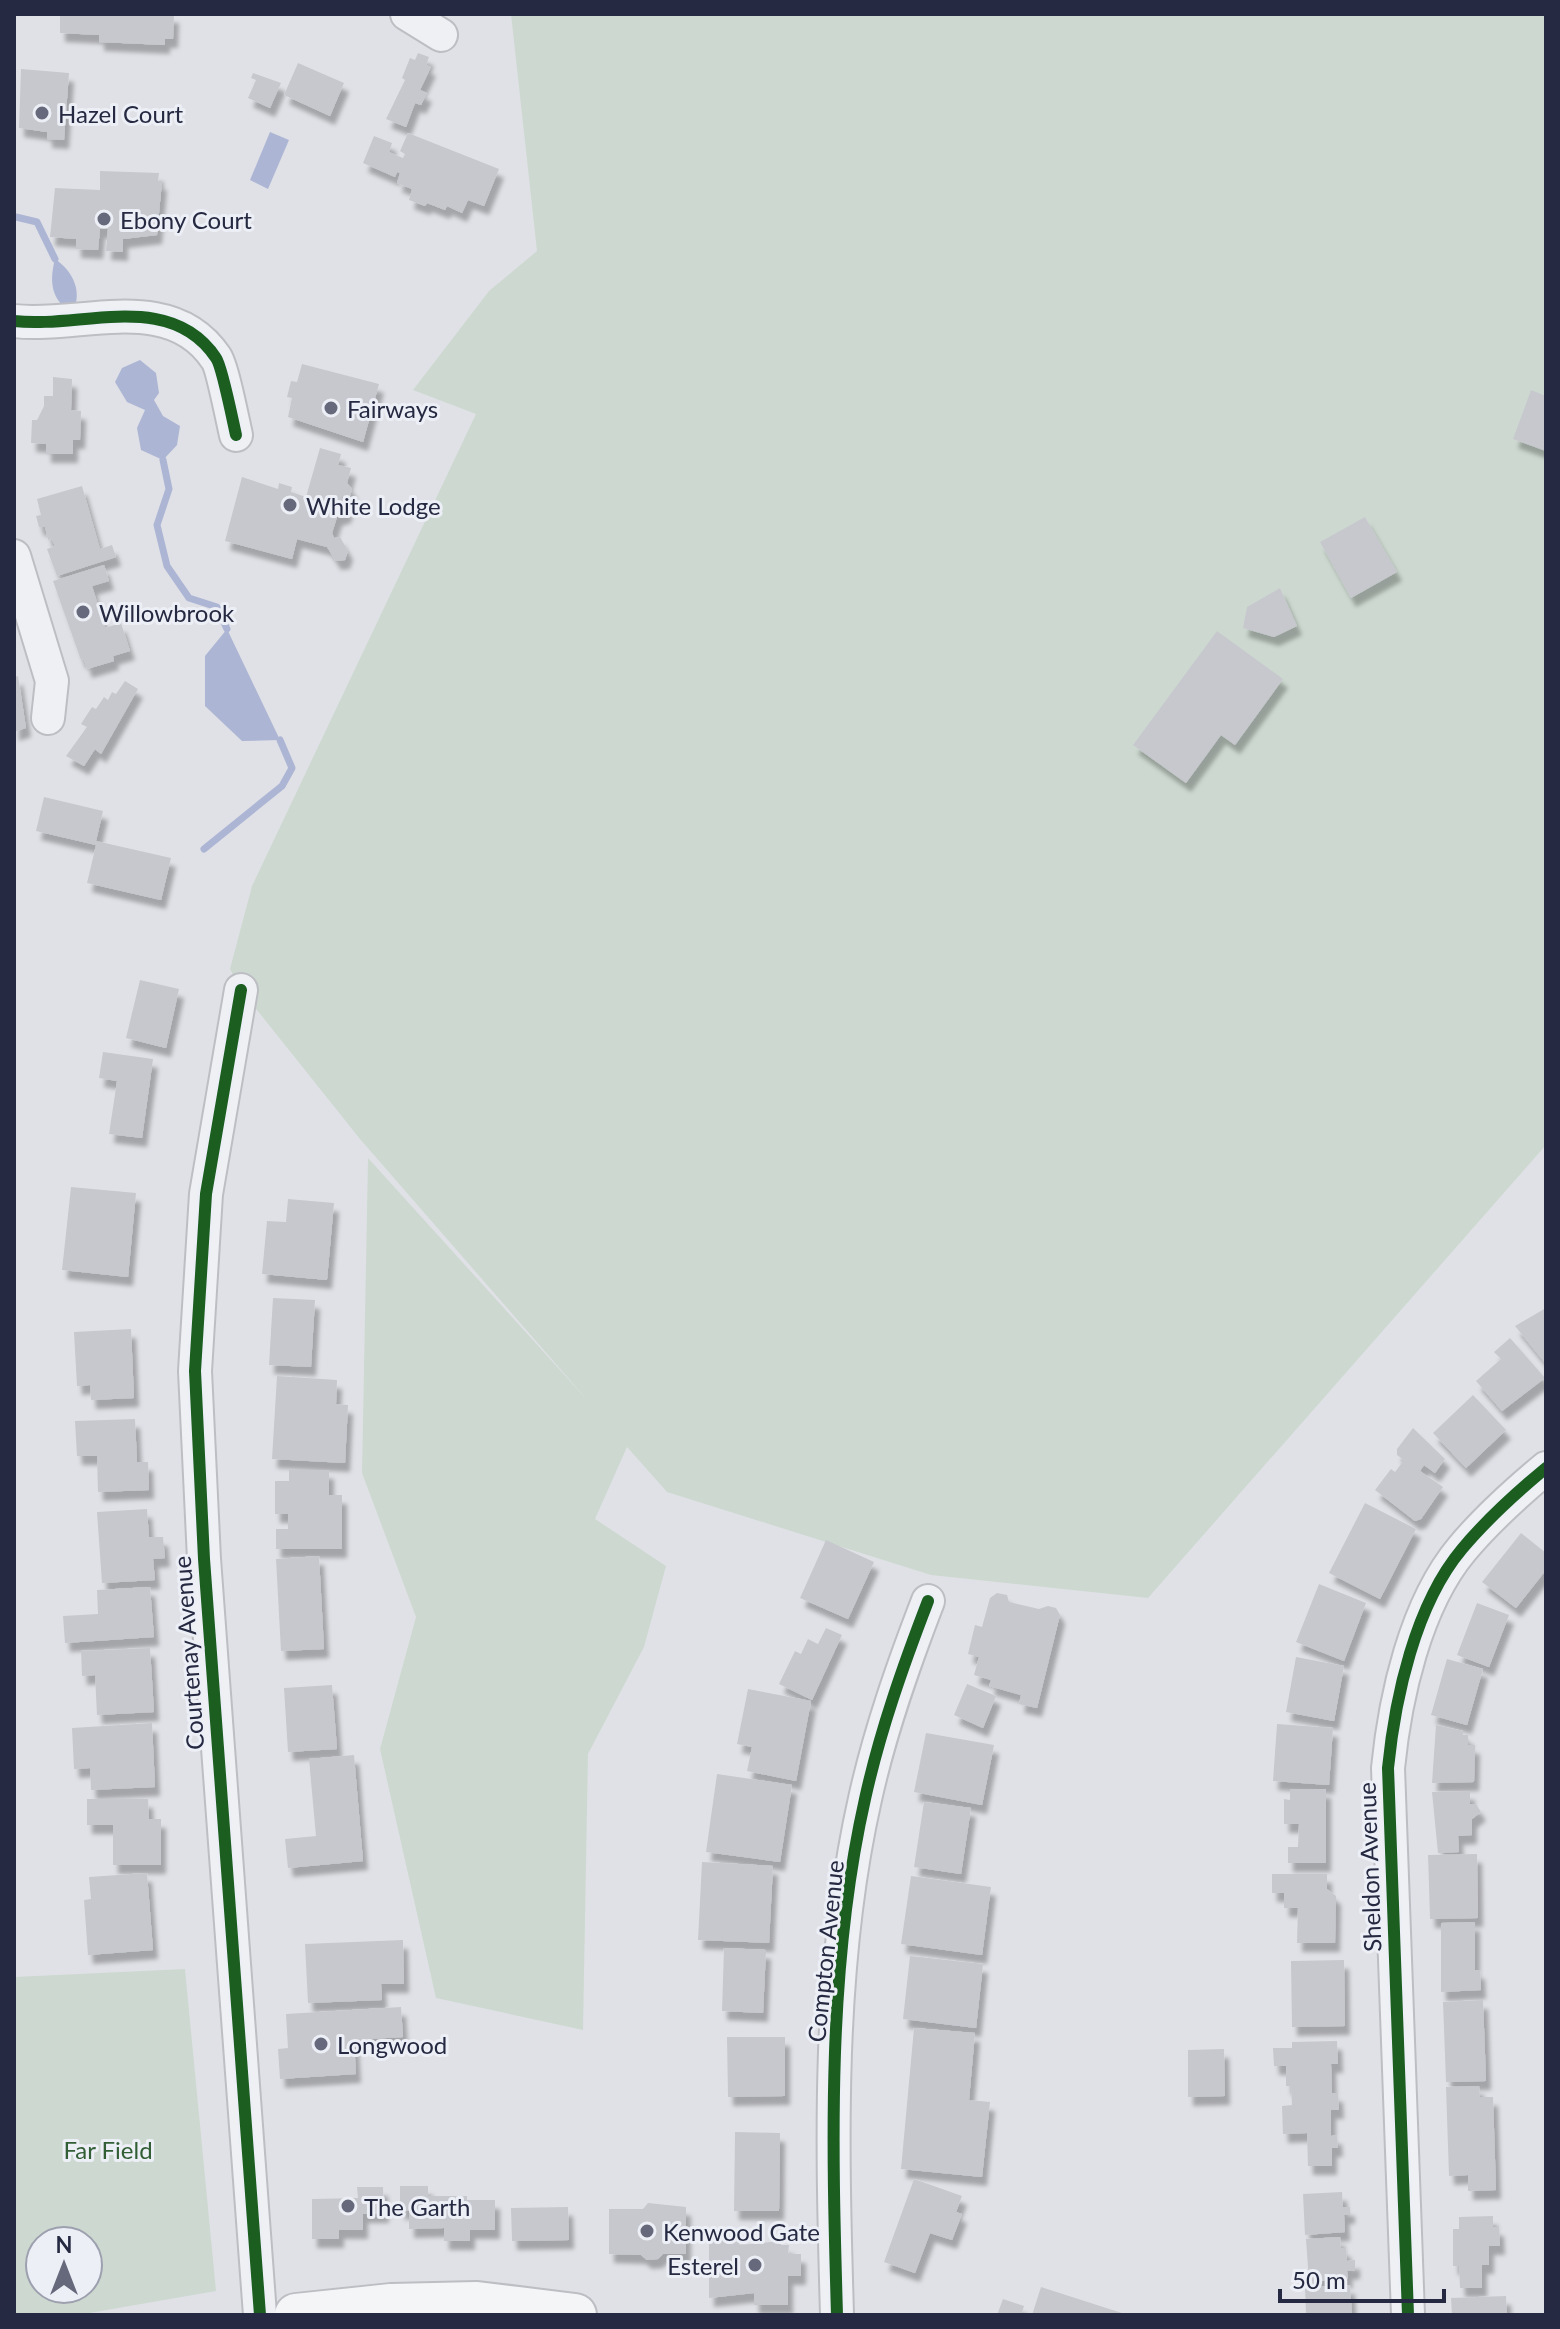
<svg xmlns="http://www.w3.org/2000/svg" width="1560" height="2329" font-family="Lato,sans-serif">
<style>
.green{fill:#cdd9d0;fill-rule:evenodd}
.water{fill:#acb5d4}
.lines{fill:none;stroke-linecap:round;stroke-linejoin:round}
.stream{stroke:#acb5d4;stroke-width:7}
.building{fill:#c7c8ce;filter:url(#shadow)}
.minor-casing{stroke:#bdbec4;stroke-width:36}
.major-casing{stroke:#bcbec4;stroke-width:46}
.minor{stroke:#eff0f3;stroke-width:32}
.major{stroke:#f4f5f6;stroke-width:42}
.cycleway-casing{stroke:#edeff6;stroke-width:17}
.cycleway{stroke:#1b5e20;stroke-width:12}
.poi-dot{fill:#66697b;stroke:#edeff6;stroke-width:3}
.labels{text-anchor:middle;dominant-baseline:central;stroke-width:6;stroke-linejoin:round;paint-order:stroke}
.poi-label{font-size:24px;fill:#252941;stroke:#edeff6;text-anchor:start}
.street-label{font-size:24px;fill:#252941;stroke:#edeff6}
.park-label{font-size:24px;fill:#315e34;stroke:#edeff6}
</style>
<defs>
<filter id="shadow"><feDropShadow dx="5" dy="9" stdDeviation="2" flood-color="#0004"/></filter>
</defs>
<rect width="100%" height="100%" fill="#e0e1e6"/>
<!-- green -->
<g class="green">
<polygon points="511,14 1546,14 1546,1145 1148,1598 931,1575 667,1492 627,1447 595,1519 666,1566 644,1647 588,1754 583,2030 436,1998 380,1749 416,1617 362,1473 368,1158 589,1402 360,1139 241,990 230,969 252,886 476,414 413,390 489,291 537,251"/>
<path d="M185,1969L216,2291L78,2315H14V1977ZM88,2241V2289H40V2241Z"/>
</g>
<!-- water -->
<g class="water">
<polygon points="270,132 289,140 268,189 250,180"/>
<path d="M55,259C74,272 83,293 72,313C51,300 49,282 55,259Z"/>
<polygon points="140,360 156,373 159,393 154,400 163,416 180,426 177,445 163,460 141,450 137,428 145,410 127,402 115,382 122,368"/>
<polygon points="227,629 280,740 242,741 205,706 205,656"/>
</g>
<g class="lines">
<!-- stream -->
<g class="stream">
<polyline points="16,217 37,222 55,259"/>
<polyline points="163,460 169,489 157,525 167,566 189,598 217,607 227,629"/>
<polyline points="204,849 282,786 292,768 280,740"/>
</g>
</g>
<!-- building -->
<g class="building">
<polygon points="60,14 174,14 173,39 165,39 165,45 99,42 99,35 60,33"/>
<polygon points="418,53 429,57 426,65 431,67 420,90 427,93 421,105 415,103 406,127 386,119 405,80 402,78 410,58 415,60"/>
<polygon points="298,63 344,83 330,116 284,95"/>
<polygon points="21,69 69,73 64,140 47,139 47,132 19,128"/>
<polygon points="253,73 281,83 270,108 248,98 256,80 251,78"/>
<polygon points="408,133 499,169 484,206 468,200 462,213 447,206 445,210 427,203 425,206 409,200 412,189 397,183 400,173 397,172 395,177 363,163 374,136 392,143 389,152 403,158 405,154 400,151"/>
<polygon points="100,171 159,173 158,181 162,181 157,235 123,239 123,252 106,251 108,229 100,229 98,250 76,249 76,239 50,237 55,188 100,190"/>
<polygon points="302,364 379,384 363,442 288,417 292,398 287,397 291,381 297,382"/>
<polygon points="53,377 72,379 71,410 81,411 80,440 73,440 73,454 46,454 46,444 31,443 32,420 37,420 44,406 44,396 53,396"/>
<polygon points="1531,390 1546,396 1546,451 1513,439"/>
<polygon points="320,448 341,454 338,465 351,468 347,483 352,489 350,496 342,497 341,501 348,508 346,514 337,517 332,533 334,538 340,537 348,551 345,560 336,561 327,547 297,539 292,559 225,541 242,477 278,489 279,483 292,487 291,492 306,497"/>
<polygon points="82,486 100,549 112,545 116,557 57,576 47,549 55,546 52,539 48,540 45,527 39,527 36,516 41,515 37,499"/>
<polygon points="1365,517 1397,572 1351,598 1320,542"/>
<polygon points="104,565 109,581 92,586 105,628 121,623 130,651 113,656 114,661 87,669 84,659 81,660 53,581"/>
<polygon points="1280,588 1297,626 1274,637 1243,628 1247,607"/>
<polygon points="1217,631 1283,679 1235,745 1221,735 1186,783 1133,745"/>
<polygon points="18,676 26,728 14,732 14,677"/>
<polygon points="125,681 138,689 101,754 95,749 84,766 66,756 87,727 81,724 92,707 96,709 104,697 108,700 112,692 116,694"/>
<polygon points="44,797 103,811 96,841 171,858 161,900 87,883 96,845 36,831"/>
<polygon points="140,980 179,989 166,1048 126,1038"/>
<polygon points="103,1052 153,1059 142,1138 109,1134 117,1081 99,1078"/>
<polygon points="71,1187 136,1193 128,1277 62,1270"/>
<polygon points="288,1199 334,1203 327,1280 262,1274 267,1221 286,1222"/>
<polygon points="273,1298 315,1300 311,1367 269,1365"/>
<polygon points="1546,1308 1546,1364 1515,1326"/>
<polygon points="131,1329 134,1398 91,1400 90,1385 77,1386 74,1332"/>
<polygon points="1510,1338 1545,1378 1502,1411 1476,1381 1501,1359 1494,1352"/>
<polygon points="277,1376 337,1380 336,1404 348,1405 345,1463 272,1459"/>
<polygon points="1473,1395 1506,1430 1466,1468 1433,1433"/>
<polygon points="135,1419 137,1462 148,1462 149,1490 98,1492 97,1456 77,1456 75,1421"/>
<polygon points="1413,1428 1445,1459 1435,1473 1424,1465 1420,1471 1443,1487 1421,1519 1415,1521 1375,1490 1391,1469 1395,1472 1404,1460 1397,1455 1397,1449"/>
<polygon points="289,1470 329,1470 329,1495 342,1495 342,1549 276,1549 276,1529 288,1529 288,1514 275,1514 275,1481 289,1481"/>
<polygon points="1365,1503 1416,1529 1380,1599 1329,1573"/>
<polygon points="147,1509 149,1537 163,1537 165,1558 153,1559 155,1580 102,1583 97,1512"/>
<polygon points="1521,1533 1546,1553 1546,1570 1516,1608 1482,1582"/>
<polygon points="826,1540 874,1562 848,1619 800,1598"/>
<polygon points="319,1556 324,1649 281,1651 276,1559"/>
<polygon points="1319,1584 1366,1603 1344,1661 1296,1642"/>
<polygon points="150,1587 154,1637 65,1643 63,1616 98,1614 97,1590"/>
<polygon points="997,1593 1007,1595 1009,1602 1039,1609 1048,1606 1056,1608 1060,1615 1037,1708 1019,1704 1021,1695 989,1686 991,1680 974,1675 979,1657 968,1654 975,1625 982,1627 990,1598"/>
<polygon points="1477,1603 1509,1615 1489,1667 1457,1655"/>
<polygon points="826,1628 842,1635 812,1700 779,1684 795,1651 801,1654 808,1639 818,1644"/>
<polygon points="150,1648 154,1712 97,1715 95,1675 82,1676 81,1651"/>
<polygon points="1296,1657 1344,1666 1334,1721 1286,1712"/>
<polygon points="1447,1659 1483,1669 1467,1725 1431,1715"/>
<polygon points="967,1684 996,1696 983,1728 954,1715"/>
<polygon points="332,1685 337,1749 288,1752 284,1688"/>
<polygon points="748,1689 811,1701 796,1781 747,1771 752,1747 737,1744"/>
<polygon points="152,1723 155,1787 91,1790 90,1768 74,1769 72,1728"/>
<polygon points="1277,1724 1333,1728 1329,1785 1273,1781"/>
<polygon points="1436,1725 1463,1731 1463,1735 1468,1735 1468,1745 1475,1745 1474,1782 1432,1783"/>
<polygon points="926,1733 994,1745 982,1805 914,1792"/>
<polygon points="354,1755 363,1861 288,1868 285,1839 316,1836 309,1759"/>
<polygon points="717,1774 792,1785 780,1862 706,1852"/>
<polygon points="1290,1789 1326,1789 1326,1863 1288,1863 1288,1847 1298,1847 1299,1824 1284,1824 1284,1799 1290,1800"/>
<polygon points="1470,1791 1470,1804 1476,1804 1481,1812 1472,1819 1472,1835 1458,1836 1459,1852 1438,1853 1432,1792"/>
<polygon points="87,1799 148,1799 149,1819 161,1819 161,1865 113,1865 113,1825 87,1825"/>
<polygon points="924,1802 971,1808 961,1874 914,1867"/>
<polygon points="1477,1854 1478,1918 1430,1919 1428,1855"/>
<polygon points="702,1862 773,1866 769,1943 698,1940"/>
<polygon points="147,1873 153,1950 88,1955 84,1900 91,1899 89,1877"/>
<polygon points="1272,1874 1327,1874 1327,1889 1336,1896 1335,1943 1297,1943 1298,1908 1284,1908 1284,1893 1272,1893"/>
<polygon points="911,1876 991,1887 982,1955 901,1944"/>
<polygon points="1475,1922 1475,1970 1480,1970 1481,1990 1441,1992 1441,1923"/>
<polygon points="403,1940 404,1984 381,1984 382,2000 308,2003 305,1944"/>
<polygon points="724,1948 766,1950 763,2013 722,2011"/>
<polygon points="910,1956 983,1964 976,2028 903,2019"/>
<polygon points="1344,1960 1345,2026 1292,2027 1291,1961"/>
<polygon points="1483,2000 1486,2081 1446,2082 1443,2002"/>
<polygon points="401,2007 403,2037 354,2040 356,2074 280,2079 278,2049 288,2048 286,2014"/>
<polygon points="914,2028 975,2033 969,2100 990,2102 982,2177 901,2169"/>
<polygon points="727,2037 785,2037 785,2096 728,2097"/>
<polygon points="1337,2041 1338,2064 1331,2064 1332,2093 1338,2093 1339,2110 1331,2110 1331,2136 1337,2135 1338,2148 1332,2148 1332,2166 1308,2166 1307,2133 1283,2134 1282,2106 1292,2105 1291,2086 1286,2086 1286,2066 1274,2066 1273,2048 1292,2048 1292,2042"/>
<polygon points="1224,2049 1225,2096 1188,2097 1188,2050"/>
<polygon points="1479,2086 1480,2097 1493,2097 1496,2190 1468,2191 1468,2175 1449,2176 1446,2087"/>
<polygon points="735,2132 780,2133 779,2211 734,2211"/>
<polygon points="914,2179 962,2196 956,2212 962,2214 952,2240 930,2233 915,2273 884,2262"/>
<polygon points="400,2186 428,2186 428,2196 467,2196 467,2200 495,2200 495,2230 470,2230 470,2241 444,2241 444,2228 409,2229 409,2210 400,2211"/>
<polygon points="357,2187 383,2187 384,2214 363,2214 363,2230 339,2230 339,2239 312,2239 312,2199 358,2198"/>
<polygon points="1342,2192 1343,2207 1350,2207 1350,2215 1344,2215 1345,2232 1305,2235 1303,2194"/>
<polygon points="648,2203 686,2207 686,2254 663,2254 658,2259 647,2260 641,2255 609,2254 609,2209 643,2209"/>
<polygon points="568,2207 569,2240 512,2241 511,2208"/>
<polygon points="1493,2216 1493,2227 1499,2227 1500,2246 1489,2246 1489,2265 1482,2265 1482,2288 1460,2288 1459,2266 1453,2266 1453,2229 1459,2229 1459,2217"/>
<polygon points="709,2236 739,2236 739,2245 781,2241 781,2245 789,2245 788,2254 801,2254 801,2276 788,2276 788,2305 754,2305 754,2293 709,2298"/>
<polygon points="1340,2237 1341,2248 1346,2248 1347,2261 1355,2260 1355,2270 1347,2271 1348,2279 1309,2282 1306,2239"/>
<polygon points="1350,2285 1352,2315 1306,2315 1305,2287"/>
<polygon points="1041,2287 1125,2314 1125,2315 1032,2315"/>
<polygon points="1506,2296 1507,2315 1452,2315 1451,2298"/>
<polygon points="1003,2299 1024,2306 1021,2315 997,2315"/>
</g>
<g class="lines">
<!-- minor casing -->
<g class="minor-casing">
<g id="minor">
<polyline points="407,14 441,35"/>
<path d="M14,321C80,329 170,289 216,358C222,366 233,422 236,435"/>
<polyline points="14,556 52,681 48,718"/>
<polyline points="241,990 206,1194 195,1371 204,1559 260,2315"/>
<path d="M837,2315C832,2144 827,1967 865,1799C880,1731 903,1666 928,1601"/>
<path d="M1408,2315L1388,1768C1395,1698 1415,1605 1462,1549C1487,1519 1516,1493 1546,1468"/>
</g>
</g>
<!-- major casing -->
<g class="major-casing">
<polyline id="major" points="296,2315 391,2305 477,2303 575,2315"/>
</g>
<!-- minor -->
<use href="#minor" class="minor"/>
<!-- major -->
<use href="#major" class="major"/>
<!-- cycleway casing -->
<g class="cycleway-casing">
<g id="cycleway">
<path d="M14,321C80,329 170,289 216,358C222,366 233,422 236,435"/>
<polyline points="241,990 206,1194 195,1371 204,1559 260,2315"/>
<path d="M837,2315C832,2144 827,1967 865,1799C880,1731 903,1666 928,1601"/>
<path d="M1408,2315L1388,1768C1395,1698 1415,1605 1462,1549C1487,1519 1516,1493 1546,1468"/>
</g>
</g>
<!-- cycleway -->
<use href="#cycleway" class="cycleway"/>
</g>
<!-- markers -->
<g class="poi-dot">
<circle cx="42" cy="113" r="8"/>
<circle cx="104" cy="219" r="8"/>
<circle cx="331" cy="408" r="8"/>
<circle cx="290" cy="505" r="8"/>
<circle cx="83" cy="612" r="8"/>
<circle cx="321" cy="2044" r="8"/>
<circle cx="348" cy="2206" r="8"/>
<circle cx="647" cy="2231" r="8"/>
<circle cx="755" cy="2265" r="8"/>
</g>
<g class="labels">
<!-- poi labels -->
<g class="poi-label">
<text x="58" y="113">Hazel Court</text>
<text x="120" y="219">Ebony Court</text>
<text x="347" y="408">Fairways</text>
<text x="306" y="505">White Lodge</text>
<text x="99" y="612">Willowbrook</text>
<text x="337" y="2044">Longwood</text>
<text x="364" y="2206">The Garth</text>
<text x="663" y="2231">Kenwood Gate</text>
<text x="739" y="2265" text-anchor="end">Esterel</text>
</g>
<!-- street labels -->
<g class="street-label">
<text transform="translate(188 1653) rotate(-94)">Courtenay Avenue</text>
<text transform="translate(1369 1867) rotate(-92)">Sheldon Avenue</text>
<text transform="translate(825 1951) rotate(-84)">Compton Avenue</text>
</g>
<!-- park labels -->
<g class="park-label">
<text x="108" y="2149">Far Field</text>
</g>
</g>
<!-- border -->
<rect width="1560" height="2329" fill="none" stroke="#252941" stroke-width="32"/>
<!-- north arrow -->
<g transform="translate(64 2265)"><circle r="38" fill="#edeff6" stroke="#9da0ae" stroke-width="2"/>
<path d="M0-6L14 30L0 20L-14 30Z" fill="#66697b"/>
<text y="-12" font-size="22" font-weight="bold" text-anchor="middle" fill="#252941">N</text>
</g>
<!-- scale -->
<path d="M1280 2289v12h164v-12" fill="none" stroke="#252941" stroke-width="4"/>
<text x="1292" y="2289" font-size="24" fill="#252941" stroke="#edeff6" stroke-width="6" paint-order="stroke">50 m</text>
</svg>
